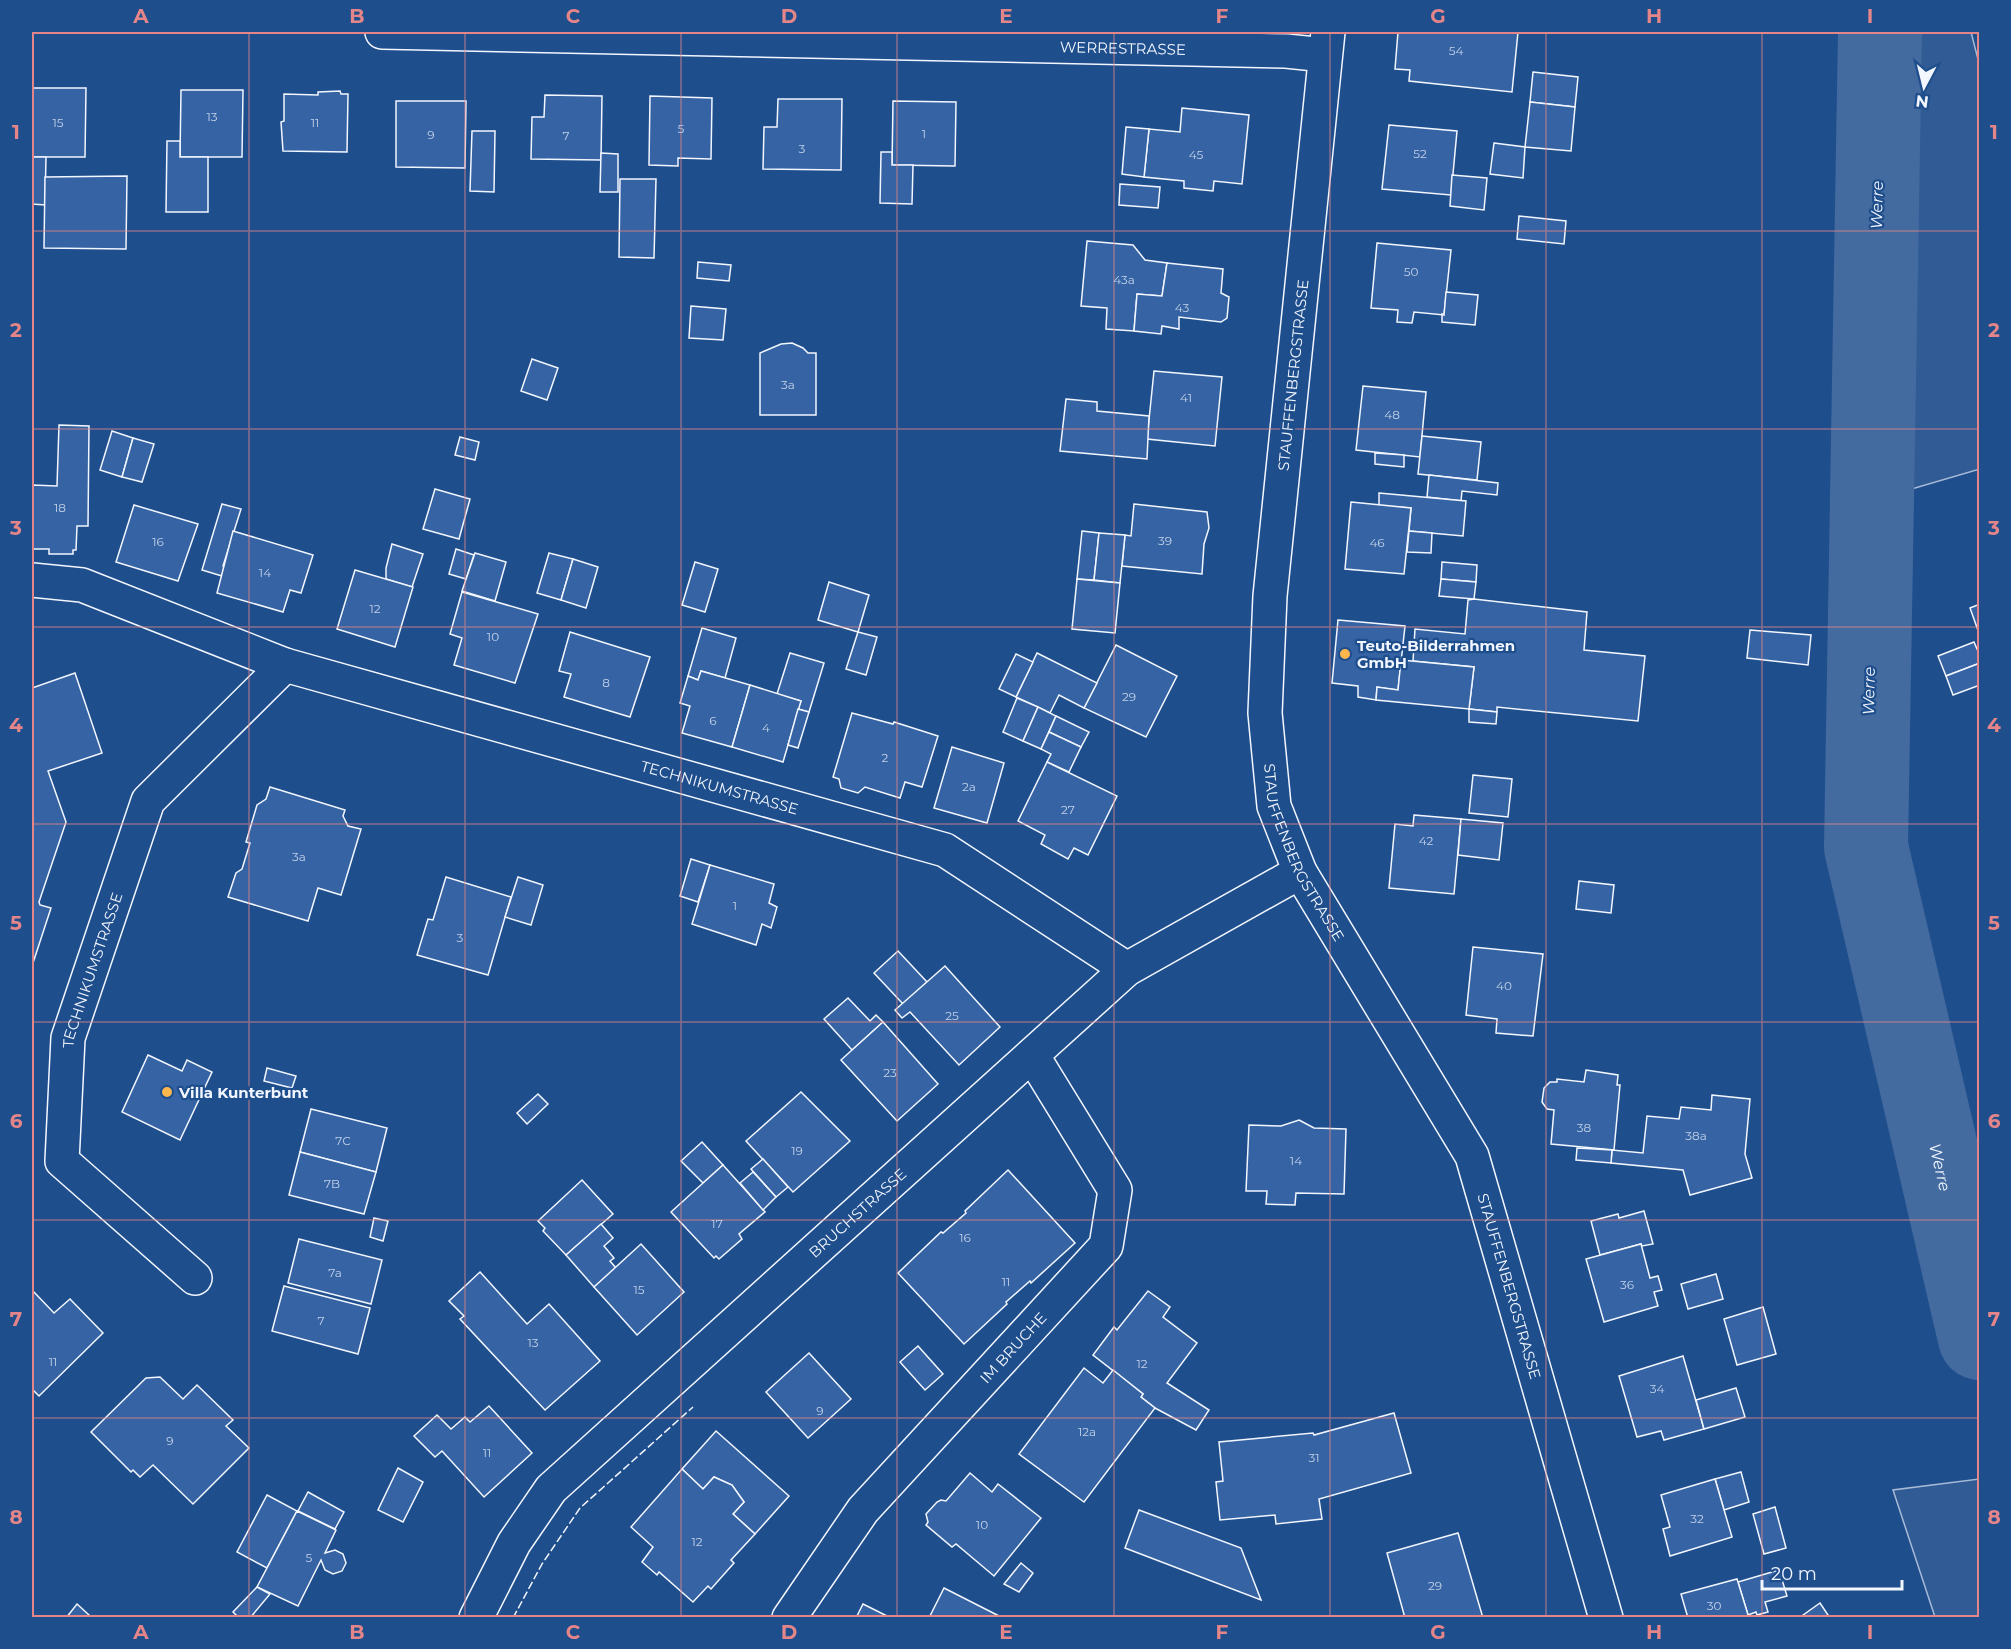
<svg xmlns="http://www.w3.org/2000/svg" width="2011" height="1649" font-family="Montserrat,sans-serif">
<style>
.green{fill:#305b95;stroke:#a8bbd7;stroke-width:1.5}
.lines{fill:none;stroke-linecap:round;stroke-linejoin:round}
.river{stroke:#446ba0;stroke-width:84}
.building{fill:#3563a3;stroke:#f2f6ff;stroke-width:1.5}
.minor-casing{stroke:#f2f6ff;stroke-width:36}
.major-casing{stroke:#f2f6ff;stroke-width:36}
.minor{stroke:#1f4e8c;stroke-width:33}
.major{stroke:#1f4e8c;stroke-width:33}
.fence{stroke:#f2f6ff;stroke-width:1.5;stroke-dasharray:8 3;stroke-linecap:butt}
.grid{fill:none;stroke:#e38589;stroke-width:1.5;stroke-opacity:0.55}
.poi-dot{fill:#ffb74d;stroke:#1f4e8c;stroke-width:2}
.labels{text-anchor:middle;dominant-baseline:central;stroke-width:4.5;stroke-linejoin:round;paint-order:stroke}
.number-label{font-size:12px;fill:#c3d1e8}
.street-label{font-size:15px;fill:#f2f6ff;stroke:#1f4e8c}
.poi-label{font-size:15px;font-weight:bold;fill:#f2f6ff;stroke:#1f4e8c;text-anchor:start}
.water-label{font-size:16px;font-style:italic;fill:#f2f6ff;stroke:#1f4e8c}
.neatline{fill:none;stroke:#e38589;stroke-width:2}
.grid-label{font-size:20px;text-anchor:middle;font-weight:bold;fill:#e38589}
</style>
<rect width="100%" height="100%" fill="#1f4e8c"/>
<!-- green -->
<g class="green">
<polygon points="1877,32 1971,32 1980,67 1980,469 1874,500"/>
<polygon points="1979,1479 1979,1617 1935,1617 1893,1490"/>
</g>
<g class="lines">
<!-- river -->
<path class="river" id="s1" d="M1880,32L1866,847L1980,1338"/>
</g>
<!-- building -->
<g class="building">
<polygon points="1398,32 1518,32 1512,92 1409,81 1410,70 1395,69"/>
<polygon points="1533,72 1578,77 1575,107 1530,102"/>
<polygon points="32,88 86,88 85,157 32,157"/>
<polygon points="181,90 243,90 242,157 180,157"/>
<polygon points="340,91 341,94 348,94 347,152 283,151 281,122 284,121 284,94 318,95 318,92"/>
<polygon points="545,95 602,96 601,160 531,159 532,117 544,117"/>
<polygon points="650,96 712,98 711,159 678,158 678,166 649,165"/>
<polygon points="778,99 842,99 841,170 763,169 764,127 777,127"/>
<polygon points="396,101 466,101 465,168 396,167"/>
<polygon points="893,101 956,102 955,166 892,165"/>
<polygon points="1530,102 1575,107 1571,151 1525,147"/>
<polygon points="1182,108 1249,115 1242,184 1214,181 1213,191 1184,188 1184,181 1144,177 1149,129 1180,132"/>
<polygon points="1389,125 1457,131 1451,195 1382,189"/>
<polygon points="1126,127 1149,129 1144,177 1122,174"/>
<polygon points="472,131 495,131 494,192 470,191"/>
<polygon points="167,141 180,141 180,157 208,157 208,212 166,212"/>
<polygon points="1494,143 1525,147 1523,178 1490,174"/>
<polygon points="881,152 892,152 892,165 913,165 912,204 880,203"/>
<polygon points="601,153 618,154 618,192 600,192"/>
<polygon points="32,157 46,157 45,205 32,204"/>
<polygon points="1452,175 1487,178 1484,210 1450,206"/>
<polygon points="127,176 126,249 44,248 45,177"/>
<polygon points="620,179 656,179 654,258 619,257"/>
<polygon points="1120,184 1160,187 1158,208 1119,205"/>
<polygon points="1519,216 1566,221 1564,244 1517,239"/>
<polygon points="1087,241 1133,245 1145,260 1167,263 1162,296 1137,294 1134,331 1106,329 1107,308 1081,306"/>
<polygon points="1377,243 1451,250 1444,315 1414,312 1412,323 1397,322 1398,310 1371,308"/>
<polygon points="698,262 731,265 729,281 697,278"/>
<polygon points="1167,263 1223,269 1221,293 1229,297 1227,318 1221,322 1179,317 1179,329 1162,326 1161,334 1134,331 1137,294 1162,296"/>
<polygon points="1446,292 1478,295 1475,325 1442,322 1442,314 1444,315"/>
<polygon points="691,306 726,309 723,340 689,338"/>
<polygon points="792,343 803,348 808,353 816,353 816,415 760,415 760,353 781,344"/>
<polygon points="532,359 558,368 547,400 521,391"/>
<polygon points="1154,371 1222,377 1215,446 1147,439"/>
<polygon points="1363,386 1426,392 1420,457 1356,450"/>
<polygon points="1066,399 1097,402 1097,411 1149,416 1147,459 1060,451"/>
<polygon points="59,425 89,426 88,526 77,526 76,550 73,550 73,554 49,554 49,549 32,549 32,485 57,486"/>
<polygon points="112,431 133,438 122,477 100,470"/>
<polygon points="1422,436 1481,442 1477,480 1418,474"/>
<polygon points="460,437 479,442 475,460 455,455"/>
<polygon points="133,438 154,444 142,482 122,477"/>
<polygon points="1375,453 1404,455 1404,467 1375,464"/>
<polygon points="1429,475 1498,483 1497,495 1462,491 1461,501 1427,497"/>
<polygon points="435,489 470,499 459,539 423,529"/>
<polygon points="1379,493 1466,501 1463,536 1409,531 1411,508 1379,506"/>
<polygon points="1351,502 1411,508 1404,574 1345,569"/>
<polygon points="222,504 241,509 223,566 224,568 222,576 202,570"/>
<polygon points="1134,504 1207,512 1209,528 1204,544 1202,574 1122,566 1125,535 1131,536"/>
<polygon points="134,505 198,524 178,581 116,562"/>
<polygon points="233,531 313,555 301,593 290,590 283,612 217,593"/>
<polygon points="1082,531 1099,533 1094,580 1077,579"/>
<polygon points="1409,531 1432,533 1431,553 1407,552"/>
<polygon points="1099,533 1125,535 1120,583 1094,580"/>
<polygon points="392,544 423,554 412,587 386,579 386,568"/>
<polygon points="456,549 474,555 466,579 449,574"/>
<polygon points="475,553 506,562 495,601 462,591"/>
<polygon points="549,553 573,559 561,600 537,593"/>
<polygon points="573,559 598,567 586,608 561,600"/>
<polygon points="695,562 718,569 705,612 682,605"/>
<polygon points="1442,562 1477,565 1476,582 1441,579"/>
<polygon points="355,570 413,587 395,647 337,629"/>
<polygon points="1077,579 1120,583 1115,633 1072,629"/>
<polygon points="1441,579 1476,582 1474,599 1439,596"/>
<polygon points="829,582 869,595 858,632 818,620"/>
<polygon points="462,592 538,614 515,683 454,665 462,638 450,634"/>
<polygon points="1474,599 1587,612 1584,650 1645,656 1638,721 1497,707 1497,712 1469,709 1474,667 1413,661 1415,629 1465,634 1468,600"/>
<polygon points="1980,604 1980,636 1970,608"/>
<polygon points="1338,620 1405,626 1398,690 1377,687 1376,700 1358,697 1358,686 1332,683"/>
<polygon points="702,628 736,638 725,678 701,671 698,680 688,676"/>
<polygon points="1750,630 1811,635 1808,665 1747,658"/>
<polygon points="570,632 650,657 630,717 564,697 571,674 559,671"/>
<polygon points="858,632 877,637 866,675 846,669"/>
<polygon points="1974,642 1980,656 1980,663 1946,676 1938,656"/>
<polygon points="1116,645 1177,676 1146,737 1084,708"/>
<polygon points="790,653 824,663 809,712 798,709 801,701 777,694"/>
<polygon points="1037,653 1097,683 1084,708 1059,695 1050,713 1016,697"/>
<polygon points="1016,654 1033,662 1016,697 999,689"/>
<polygon points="1401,660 1474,667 1469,709 1376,700 1377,687 1398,690"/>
<polygon points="1980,663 1980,685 1953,695 1946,676"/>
<polygon points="701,671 750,685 732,747 682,733 690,706 680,703 688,676 698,680"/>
<polygon points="75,673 102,753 48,771 66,822 39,902 40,905 51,908 32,966 32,688"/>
<polygon points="750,685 801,701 783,762 732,747"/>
<polygon points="1017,698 1038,707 1023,741 1003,732"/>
<polygon points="1038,707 1056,716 1041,749 1023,741"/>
<polygon points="798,709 809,712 798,748 788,745"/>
<polygon points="1469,709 1497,712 1496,724 1469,722"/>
<polygon points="852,713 893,724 894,722 938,736 922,787 905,782 900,798 865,787 858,793 841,788 839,779 833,777"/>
<polygon points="1056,716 1089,732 1081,747 1049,732"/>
<polygon points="1049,732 1081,747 1069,772 1047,762 1051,754 1041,749"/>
<polygon points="952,747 1004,763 987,823 934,808"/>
<polygon points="1047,762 1117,796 1088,855 1074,848 1068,859 1041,844 1045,835 1018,821"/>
<polygon points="1473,775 1512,779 1508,817 1469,813"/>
<polygon points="270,787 345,810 343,816 348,826 361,829 341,895 318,888 308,921 228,897 236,873 242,869 250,843 246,842 257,805 266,799"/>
<polygon points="1414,815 1461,819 1454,894 1389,888 1395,824 1413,826"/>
<polygon points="1461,819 1503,823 1499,860 1458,855"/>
<polygon points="691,859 710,865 698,902 680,896"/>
<polygon points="710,865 774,884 769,903 777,907 771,928 762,924 756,945 692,924"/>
<polygon points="446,877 511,897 488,975 417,955 428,919 433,920"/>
<polygon points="518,877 543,885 531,925 505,917"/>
<polygon points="1579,881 1614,885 1611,913 1576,909"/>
<polygon points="1473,947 1543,954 1533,1036 1496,1033 1497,1019 1466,1015"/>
<polygon points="898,951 927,982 903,1004 874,973"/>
<polygon points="945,966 1000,1027 959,1065 910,1012 902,1018 895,1010"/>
<polygon points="848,998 870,1021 876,1015 883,1022 852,1050 824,1019"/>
<polygon points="883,1022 938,1084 897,1121 841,1060"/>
<polygon points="148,1055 182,1071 187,1060 212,1072 180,1140 122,1112"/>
<polygon points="267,1068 296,1076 292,1088 264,1081"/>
<polygon points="1586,1070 1618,1075 1617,1085 1620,1085 1614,1150 1551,1144 1554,1110 1547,1109 1542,1102 1544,1088 1550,1082 1557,1082 1557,1079 1584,1082"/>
<polygon points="801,1092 850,1141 793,1192 746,1141"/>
<polygon points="538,1094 548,1104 527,1124 517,1113"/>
<polygon points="1712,1095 1750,1099 1745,1154 1752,1178 1690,1195 1683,1170 1611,1163 1612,1150 1643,1153 1647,1116 1679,1119 1681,1107 1711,1110"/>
<polygon points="311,1109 387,1128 376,1172 300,1152"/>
<polygon points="1299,1120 1314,1128 1346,1129 1344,1194 1296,1193 1295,1205 1266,1204 1267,1191 1246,1191 1249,1125 1281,1126"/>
<polygon points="702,1142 723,1165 703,1183 681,1161"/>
<polygon points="1577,1148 1612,1150 1611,1163 1576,1160"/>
<polygon points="300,1152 376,1172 364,1214 289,1195"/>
<polygon points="763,1159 788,1187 776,1197 751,1169"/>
<polygon points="723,1165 765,1212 739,1234 742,1239 719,1259 716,1256 714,1258 671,1212"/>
<polygon points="1008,1170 1075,1243 1031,1283 1030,1281 1006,1302 1007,1304 964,1344 898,1273 941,1232 943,1233 966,1213 965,1211"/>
<polygon points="753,1172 776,1197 763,1210 740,1183"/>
<polygon points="582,1180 613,1214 566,1255 543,1231 545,1228 538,1221"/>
<polygon points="1644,1211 1653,1244 1642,1246 1641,1244 1600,1255 1591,1221 1618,1214 1619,1218"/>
<polygon points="374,1218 388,1221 383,1241 370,1237"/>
<polygon points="601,1224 613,1238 604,1246 614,1258 610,1261 616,1268 594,1287 566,1255"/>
<polygon points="299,1239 382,1260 371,1304 288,1283"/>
<polygon points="641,1244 684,1292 637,1335 594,1287"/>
<polygon points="1641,1244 1650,1278 1658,1276 1662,1290 1654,1292 1658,1306 1604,1322 1586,1259"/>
<polygon points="480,1272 527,1324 549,1304 600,1361 545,1410 460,1319 464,1316 449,1301"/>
<polygon points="1716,1274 1723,1299 1688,1309 1681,1284"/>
<polygon points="284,1286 370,1308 358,1354 272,1331"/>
<polygon points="32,1290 54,1313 70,1299 103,1333 39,1396 32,1389"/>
<polygon points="1148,1291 1170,1307 1163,1317 1197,1343 1167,1383 1209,1410 1196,1430 1155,1408 1141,1397 1143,1394 1093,1355 1114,1327 1117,1330"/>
<polygon points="1763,1307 1776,1354 1737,1365 1724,1319"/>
<polygon points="918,1346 943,1374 925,1390 900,1362"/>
<polygon points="809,1353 851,1399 808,1438 766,1392"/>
<polygon points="1683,1356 1704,1429 1664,1440 1661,1431 1637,1437 1619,1376"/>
<polygon points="1084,1368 1103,1383 1113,1370 1143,1394 1141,1397 1155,1408 1084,1502 1019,1454"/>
<polygon points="160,1377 183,1399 197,1385 233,1420 226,1426 249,1448 193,1504 153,1465 140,1477 133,1470 131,1472 91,1432 146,1378"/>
<polygon points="1736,1388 1745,1417 1704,1429 1696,1400"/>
<polygon points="489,1406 532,1453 484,1497 442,1451 435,1457 414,1436 437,1415 451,1429 465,1417 470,1422"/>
<polygon points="1394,1413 1411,1473 1319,1499 1322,1519 1276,1524 1275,1515 1220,1520 1216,1482 1223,1481 1219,1442 1313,1433 1314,1435"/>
<polygon points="716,1431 789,1496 755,1534 733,1514 744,1502 732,1485 714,1477 703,1489 682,1469"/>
<polygon points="398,1468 423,1482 403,1522 378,1510"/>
<polygon points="682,1469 703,1489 714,1477 732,1485 744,1502 733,1514 755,1534 731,1560 734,1563 711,1589 708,1586 693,1602 659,1572 657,1575 642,1562 653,1547 631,1527"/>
<polygon points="1741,1472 1749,1502 1724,1510 1715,1479"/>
<polygon points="970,1473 992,1492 998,1484 1041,1518 994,1576 956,1544 952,1547 926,1525 928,1522 926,1514 937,1502 941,1500 946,1501"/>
<polygon points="1715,1479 1732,1537 1670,1556 1663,1529 1670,1527 1661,1495"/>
<polygon points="308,1492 344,1512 335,1529 298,1511"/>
<polygon points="267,1495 297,1511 267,1568 237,1552"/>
<polygon points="1775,1507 1786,1548 1764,1554 1753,1514"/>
<polygon points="1139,1510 1241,1548 1261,1600 1125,1548"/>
<polygon points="297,1511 336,1530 325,1553 335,1550 343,1554 346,1563 342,1571 333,1574 325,1570 321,1560 298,1606 257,1587"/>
<polygon points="1458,1533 1483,1618 1405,1618 1387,1553"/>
<polygon points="1021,1563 1033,1573 1019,1592 1004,1584"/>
<polygon points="1779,1570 1787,1596 1765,1602 1768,1612 1757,1615 1756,1612 1748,1615 1738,1582"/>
<polygon points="1737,1579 1749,1618 1688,1618 1681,1594"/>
<polygon points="257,1587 270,1594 250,1618 239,1618 233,1612"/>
<polygon points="944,1588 1003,1618 929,1618"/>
<polygon points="1820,1603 1830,1618 1799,1618"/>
<polygon points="77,1604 89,1615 92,1618 66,1618"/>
<polygon points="863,1604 891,1618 856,1618"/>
</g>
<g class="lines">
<!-- minor casing -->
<g class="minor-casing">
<g id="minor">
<path id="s2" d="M382,32L1286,51L1325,55"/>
<path id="s3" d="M32,580L82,585L285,665L945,850L1127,969"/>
<path id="s4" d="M195,1278L62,1161L68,1038L148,801L285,665"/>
<path id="s5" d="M476,1618L514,1543L551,1489L1127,969L1300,872"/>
<path id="s6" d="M789,1618L863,1510L1106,1246L1115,1190L1032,1055"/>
</g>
</g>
<!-- major casing -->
<g class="major-casing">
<g id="major">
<path id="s7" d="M1328,32L1270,596L1265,713L1274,806L1300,872L1472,1156L1606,1618"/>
</g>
</g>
<!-- minor -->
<use href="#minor" class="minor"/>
<!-- major -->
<use href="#major" class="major"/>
<!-- fence -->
<polyline class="fence" points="513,1618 542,1564 580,1508 693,1407"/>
</g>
<!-- grid -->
<path class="grid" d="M249,32V1618M465,32V1618M681,32V1618M897,32V1618M1114,32V1618M1330,32V1618M1546,32V1618M1762,32V1618M32,231H1980M32,429H1980M32,627H1980M32,824H1980M32,1022H1980M32,1220H1980M32,1418H1980"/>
<!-- markers -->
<g class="poi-dot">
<circle cx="1345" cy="654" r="6"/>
<circle cx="167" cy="1092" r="6"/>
</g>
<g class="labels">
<!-- number labels -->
<g class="number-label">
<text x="1456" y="50">54</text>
<text x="212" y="116">13</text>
<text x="58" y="122">15</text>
<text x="315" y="122">11</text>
<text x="681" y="128">5</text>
<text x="924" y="133">1</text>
<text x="431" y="134">9</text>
<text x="566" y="135">7</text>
<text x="802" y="148">3</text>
<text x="1420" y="153">52</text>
<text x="1196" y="154">45</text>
<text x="1411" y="271">50</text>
<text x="1124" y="279">43a</text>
<text x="1182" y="307">43</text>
<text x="788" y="384">3a</text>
<text x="1186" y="397">41</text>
<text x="1392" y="414">48</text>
<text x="60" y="507">18</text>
<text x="1165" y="540">39</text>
<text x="158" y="541">16</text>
<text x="1377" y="542">46</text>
<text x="265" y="572">14</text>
<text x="375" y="608">12</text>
<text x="493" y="636">10</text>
<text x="606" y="682">8</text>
<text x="1129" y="696">29</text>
<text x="713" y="720">6</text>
<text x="766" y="727">4</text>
<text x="885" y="757">2</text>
<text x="969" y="786">2a</text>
<text x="1068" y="809">27</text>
<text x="1426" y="840">42</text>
<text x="299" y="856">3a</text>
<text x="735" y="905">1</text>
<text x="460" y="937">3</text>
<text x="1504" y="985">40</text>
<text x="952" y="1015">25</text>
<text x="890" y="1072">23</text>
<text x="1584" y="1127">38</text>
<text x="1696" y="1135">38a</text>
<text x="343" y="1140">7C</text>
<text x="797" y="1150">19</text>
<text x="1296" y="1160">14</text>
<text x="332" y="1183">7B</text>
<text x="717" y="1223">17</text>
<text x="965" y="1237">16</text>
<text x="335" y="1272">7a</text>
<text x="1006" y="1281">11</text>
<text x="1627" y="1284">36</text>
<text x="639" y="1289">15</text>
<text x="321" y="1320">7</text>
<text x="533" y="1342">13</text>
<text x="53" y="1361">11</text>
<text x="1142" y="1363">12</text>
<text x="1657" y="1388">34</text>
<text x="820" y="1410">9</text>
<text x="1087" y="1431">12a</text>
<text x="170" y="1440">9</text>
<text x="487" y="1452">11</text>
<text x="1314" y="1457">31</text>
<text x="1697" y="1518">32</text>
<text x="982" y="1524">10</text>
<text x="697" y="1541">12</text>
<text x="309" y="1557">5</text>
<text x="1435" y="1585">29</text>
<text x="1714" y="1605">30</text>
</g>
<!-- street labels -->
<g class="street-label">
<text stroke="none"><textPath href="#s2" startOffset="741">WERRESTRASSE</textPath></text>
<text transform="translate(1293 375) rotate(-84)">STAUFFENBERGSTRASSE</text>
<text stroke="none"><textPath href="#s3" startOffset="720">TECHNIKUMSTRASSE</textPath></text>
<text stroke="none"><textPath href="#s7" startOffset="831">STAUFFENBERGSTRASSE</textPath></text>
<text stroke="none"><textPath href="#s4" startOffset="372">TECHNIKUMSTRASSE</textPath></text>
<text stroke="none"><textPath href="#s5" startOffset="562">BRUCHSTRASSE</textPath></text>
<text stroke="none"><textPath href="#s7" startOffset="1316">STAUFFENBERGSTRASSE</textPath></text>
<text stroke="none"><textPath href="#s6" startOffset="352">IM BRUCHE</textPath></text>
</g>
<!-- poi labels -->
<g class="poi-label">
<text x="1357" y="645">Teuto-Bilderrahmen<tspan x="1357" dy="17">GmbH</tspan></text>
<text x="179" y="1092">Villa Kunterbunt</text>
</g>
<!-- water labels -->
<g class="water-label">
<text transform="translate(1877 205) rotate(-89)">Werre</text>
<text transform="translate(1869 691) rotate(-89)">Werre</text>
<text stroke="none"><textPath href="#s1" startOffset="1144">Werre</textPath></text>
</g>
</g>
<!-- border -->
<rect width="2011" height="1649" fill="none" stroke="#1f4e8c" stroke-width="66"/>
<!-- north arrow -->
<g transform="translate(1924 87) rotate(187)" stroke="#1f4e8c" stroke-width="4.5" paint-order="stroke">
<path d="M0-4.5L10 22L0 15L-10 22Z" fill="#f2f6ff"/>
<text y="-9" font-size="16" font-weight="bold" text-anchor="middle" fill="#f2f6ff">N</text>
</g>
<!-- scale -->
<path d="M1762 1580v9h140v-9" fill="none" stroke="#f2f6ff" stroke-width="3"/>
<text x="1771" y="1580" font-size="18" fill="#f2f6ff" stroke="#1f4e8c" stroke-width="4.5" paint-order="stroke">20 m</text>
<rect x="33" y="33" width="1945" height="1583" class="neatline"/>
<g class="grid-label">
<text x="141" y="23">A</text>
<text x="357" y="23">B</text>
<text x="573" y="23">C</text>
<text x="789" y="23">D</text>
<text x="1006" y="23">E</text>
<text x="1222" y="23">F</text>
<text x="1438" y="23">G</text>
<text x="1654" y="23">H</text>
<text x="1870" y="23">I</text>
<text x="16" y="139">1</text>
<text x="1994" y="139">1</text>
<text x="16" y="337">2</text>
<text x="1994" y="337">2</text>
<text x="16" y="535">3</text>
<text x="1994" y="535">3</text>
<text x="16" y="732">4</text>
<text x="1994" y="732">4</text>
<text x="16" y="930">5</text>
<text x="1994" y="930">5</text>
<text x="16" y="1128">6</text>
<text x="1994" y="1128">6</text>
<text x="16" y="1326">7</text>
<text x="1994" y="1326">7</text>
<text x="16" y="1524">8</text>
<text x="1994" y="1524">8</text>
<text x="141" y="1639">A</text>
<text x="357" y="1639">B</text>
<text x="573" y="1639">C</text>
<text x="789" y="1639">D</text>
<text x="1006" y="1639">E</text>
<text x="1222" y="1639">F</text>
<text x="1438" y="1639">G</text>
<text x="1654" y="1639">H</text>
<text x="1870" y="1639">I</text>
</g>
</svg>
